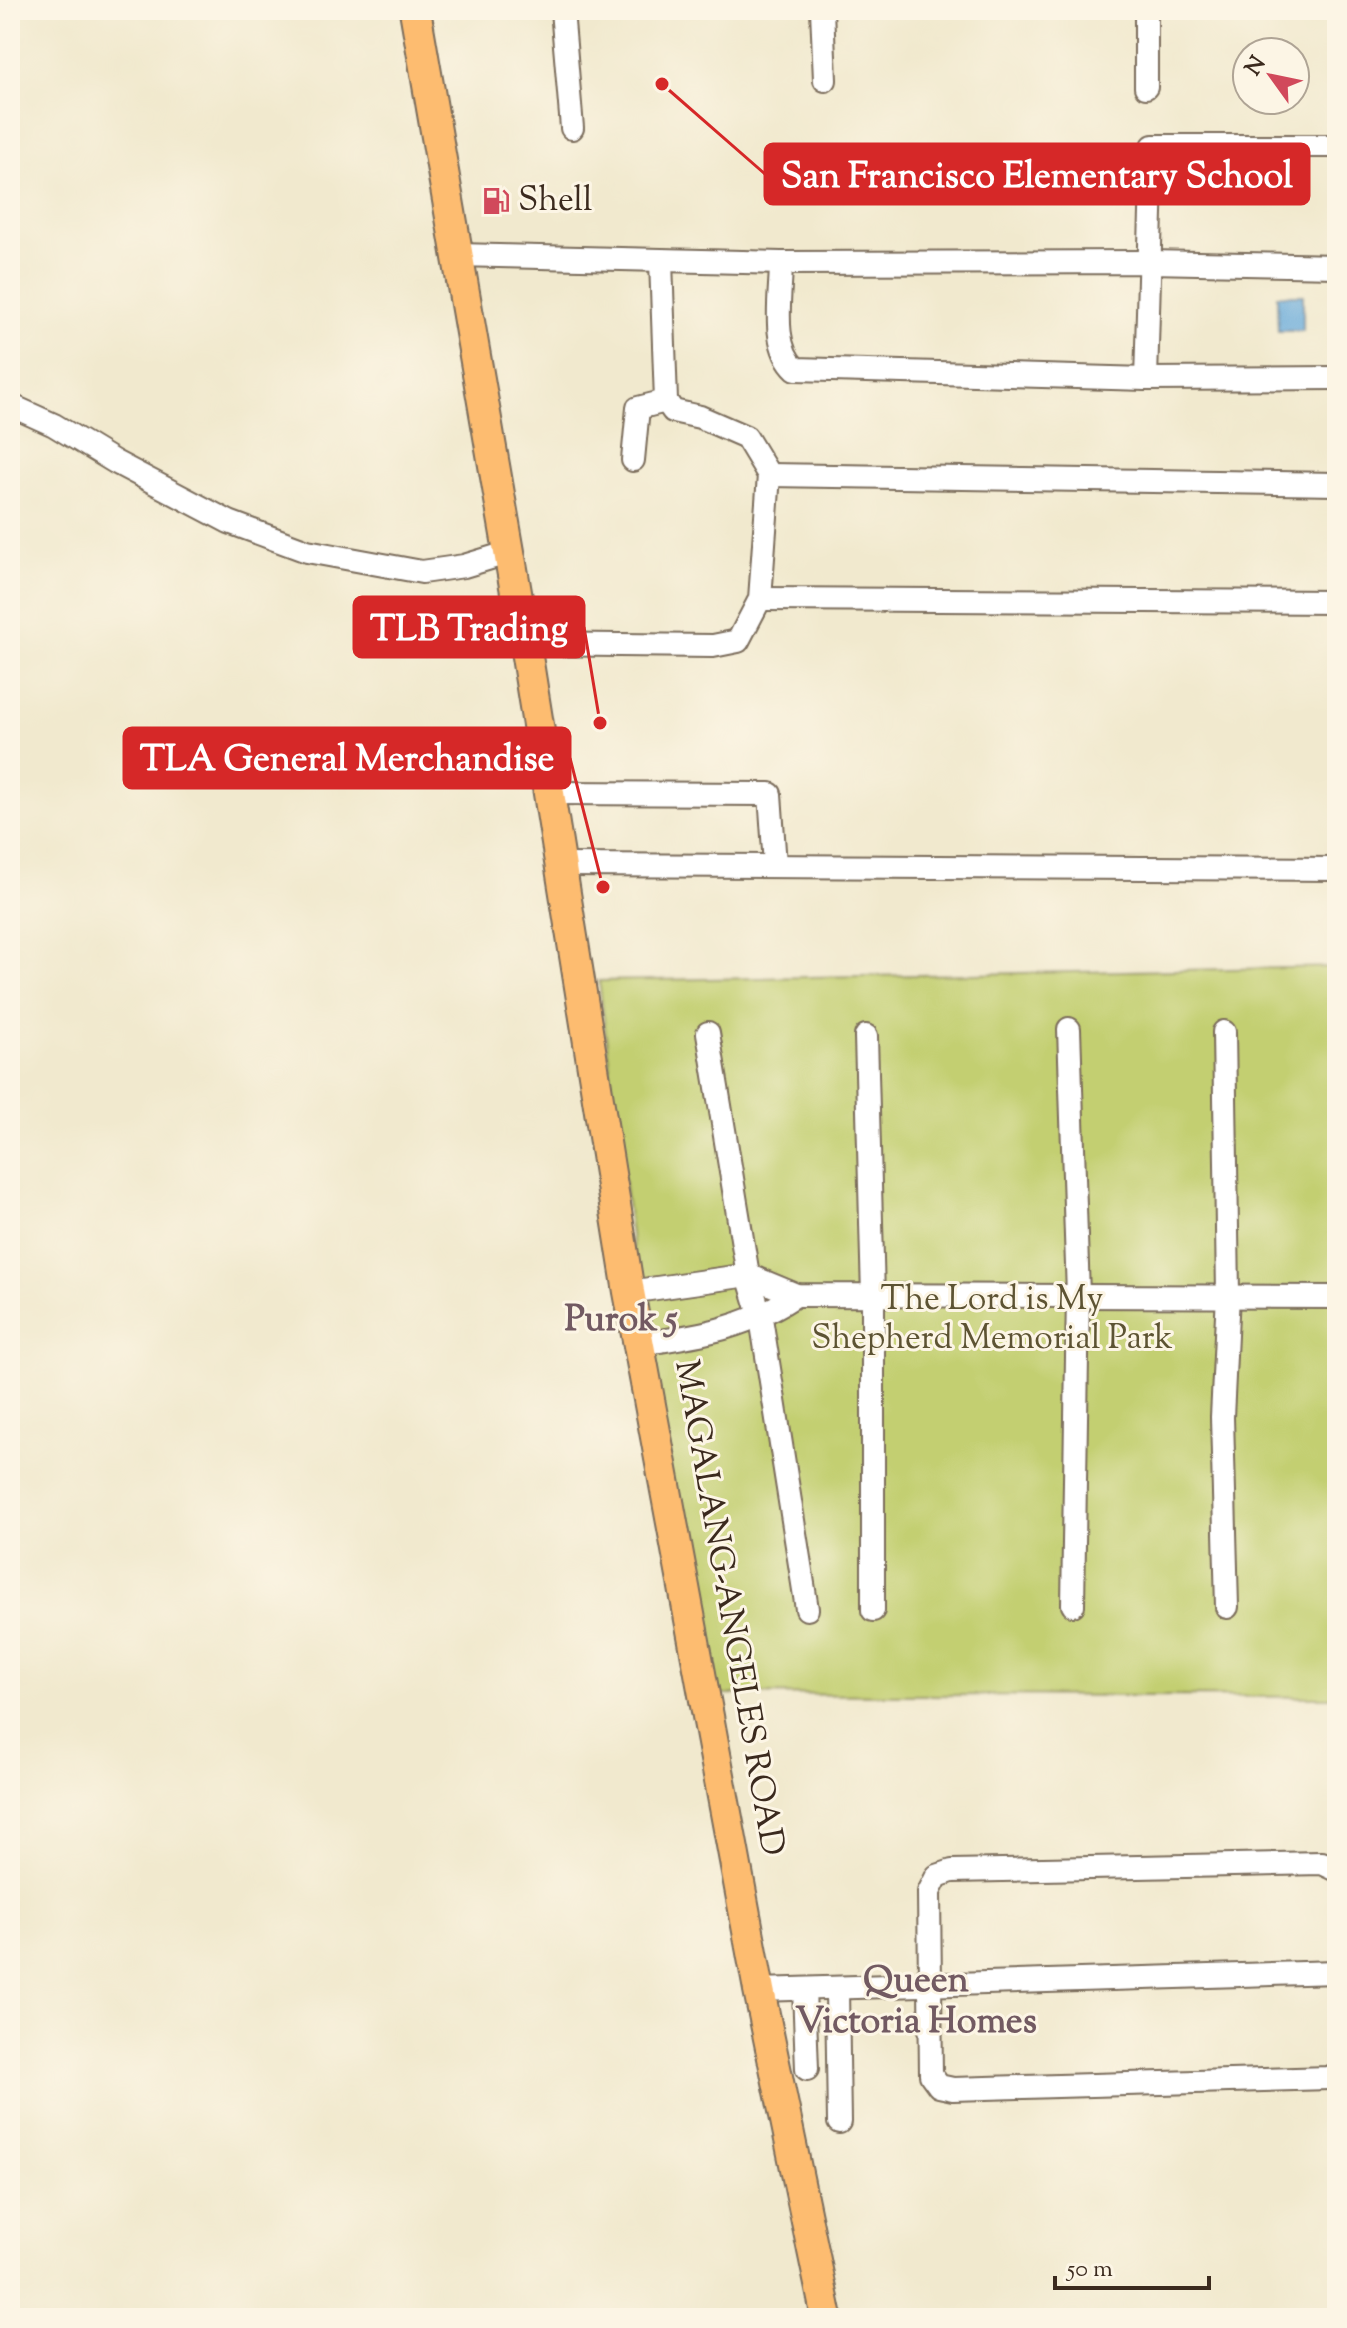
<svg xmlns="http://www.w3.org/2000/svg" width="1347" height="2328" font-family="'Sorts Mill Goudy',serif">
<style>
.green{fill:#c3cf71;stroke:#7f7c48;stroke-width:2}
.water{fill:#65a9da;stroke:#506a7c;stroke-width:2}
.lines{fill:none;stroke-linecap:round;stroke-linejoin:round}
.minor-casing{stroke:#7b6d5c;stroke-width:26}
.major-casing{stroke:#7b6d5c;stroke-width:34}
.minor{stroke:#fff;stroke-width:22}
.major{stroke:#fdbc70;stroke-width:30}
.labels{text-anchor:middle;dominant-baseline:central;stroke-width:6;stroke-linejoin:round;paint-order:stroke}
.poi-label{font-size:34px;fill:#3b2a1e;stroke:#fcf5e5;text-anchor:start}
.park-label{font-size:34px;fill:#5d5333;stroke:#fcf5e5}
.street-label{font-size:34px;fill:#3b2a1e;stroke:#fcf5e5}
.neighbourhood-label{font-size:36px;font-weight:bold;fill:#725a62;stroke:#fcf5e5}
.leader{fill:none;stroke:#d62828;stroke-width:3}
.callout-dot{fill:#d62828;stroke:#fcf5e5;stroke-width:3}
.callout{fill:#d62828;stroke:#d62828;stroke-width:3}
.callout-label{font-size:36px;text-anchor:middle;font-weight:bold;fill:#fff}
</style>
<rect width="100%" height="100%" fill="#fcf5e5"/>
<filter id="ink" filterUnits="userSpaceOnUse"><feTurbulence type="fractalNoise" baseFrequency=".0125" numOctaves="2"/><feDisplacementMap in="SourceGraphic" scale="16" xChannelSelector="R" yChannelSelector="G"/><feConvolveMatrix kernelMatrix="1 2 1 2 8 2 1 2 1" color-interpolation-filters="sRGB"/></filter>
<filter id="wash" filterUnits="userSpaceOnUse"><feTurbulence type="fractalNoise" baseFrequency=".006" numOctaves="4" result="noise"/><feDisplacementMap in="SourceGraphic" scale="32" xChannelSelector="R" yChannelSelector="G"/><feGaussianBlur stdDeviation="1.8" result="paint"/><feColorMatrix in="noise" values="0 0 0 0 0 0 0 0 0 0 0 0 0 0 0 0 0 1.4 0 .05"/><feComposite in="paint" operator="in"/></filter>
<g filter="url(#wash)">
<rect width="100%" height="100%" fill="#f1e9ce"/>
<!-- green -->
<polygon class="green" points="1337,967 1337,1697 713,1694 646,1354 599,981"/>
<!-- water -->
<polygon class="water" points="1277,295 1303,295 1303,331 1278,331"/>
</g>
<g filter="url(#ink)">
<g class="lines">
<!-- minor casing -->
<g class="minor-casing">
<g id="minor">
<polyline points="562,10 572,128"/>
<polyline points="822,10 825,80"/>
<polyline points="1146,87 1146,10"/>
<polyline points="458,255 781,263 1150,262 1337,266"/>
<path d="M781,263C781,296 770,346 796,369L1146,379L1337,378"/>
<polyline points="1146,379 1153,146 1337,146"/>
<polyline points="10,405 54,425 115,462 229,522 307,551 422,572 464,566 507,553"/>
<polyline points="633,460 638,408 666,401"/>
<polyline points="769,475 1337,484"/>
<polyline points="760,599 1337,602"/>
<polyline points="525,644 713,646 738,641 760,599 769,475 746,437 700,417 673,411 666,401 661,261"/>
<polyline points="548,793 770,794 775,865"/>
<polyline points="559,865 1337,869"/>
<polyline points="1069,1029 1078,1295 1073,1605"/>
<polyline points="1224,1032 1228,1294 1222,1417 1227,1607"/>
<polyline points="708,1033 748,1275 761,1318 807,1609"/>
<polyline points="866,1036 873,1296 873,1610"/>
<polyline points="629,1292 748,1275 796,1295 1337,1297"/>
<path d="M641,1344C701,1335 744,1329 796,1295"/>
<polyline points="1337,1870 1322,1863 952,1871 937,1876 929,1892 931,2075 939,2086 953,2089 1329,2078 1337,2074"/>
<polyline points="804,1989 807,2069"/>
<polyline points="837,1989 839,2122"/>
<polyline points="759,1990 1337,1972"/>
</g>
</g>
<!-- major casing -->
<g class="major-casing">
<polyline id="major" points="415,10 525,644 629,1292 759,1990 827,2318"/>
</g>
<!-- minor -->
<use href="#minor" class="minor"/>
<!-- major -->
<use href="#major" class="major"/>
</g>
</g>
<!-- icons -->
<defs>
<g id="fuel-bare" transform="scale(2.16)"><path d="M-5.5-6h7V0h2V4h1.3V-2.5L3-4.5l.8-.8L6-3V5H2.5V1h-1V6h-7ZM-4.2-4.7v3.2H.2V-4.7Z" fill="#d1495b" stroke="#fcf5e5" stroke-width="2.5" paint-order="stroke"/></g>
</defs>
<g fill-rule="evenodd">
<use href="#fuel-bare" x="496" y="201"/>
</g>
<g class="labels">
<!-- poi labels -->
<g class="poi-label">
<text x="518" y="201">Shell</text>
</g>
<!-- park labels -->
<g class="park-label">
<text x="992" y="1300">The Lord is My<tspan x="992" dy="39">Shepherd Memorial Park</tspan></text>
</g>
<!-- street labels -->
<g class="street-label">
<text transform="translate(728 1608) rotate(80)">MAGALANG-ANGELES ROAD</text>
</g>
<!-- neighbourhood labels -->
<g class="neighbourhood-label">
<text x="621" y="1321">Purok 5</text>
<text x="916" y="1982">Queen<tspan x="916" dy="41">Victoria Homes</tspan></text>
</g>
</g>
<!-- callouts -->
<path class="leader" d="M662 84L765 174M600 723L584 627M603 887L570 758"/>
<g class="callout-dot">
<circle cx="662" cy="84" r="8"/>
<circle cx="600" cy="723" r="8"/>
<circle cx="603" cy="887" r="8"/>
</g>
<g class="callout">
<rect x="765" y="144" width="544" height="60" rx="8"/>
<rect x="354" y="597" width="230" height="60" rx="8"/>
<rect x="124" y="728" width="446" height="60" rx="8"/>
</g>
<g class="callout-label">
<text x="1037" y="187">San Francisco Elementary School</text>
<text x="469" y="640">TLB Trading</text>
<text x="347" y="770">TLA General Merchandise</text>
</g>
<!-- margin -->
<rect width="1347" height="2328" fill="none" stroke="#fcf5e5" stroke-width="40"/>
<!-- north arrow -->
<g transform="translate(1271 76) rotate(303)"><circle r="38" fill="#fcf5e5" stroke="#afa495" stroke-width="2"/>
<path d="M0-6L14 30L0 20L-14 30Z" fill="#d1495b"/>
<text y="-12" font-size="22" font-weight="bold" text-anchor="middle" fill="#3b2a1e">N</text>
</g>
<!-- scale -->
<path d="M1055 2276v12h154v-12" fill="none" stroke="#3b2a1e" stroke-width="4"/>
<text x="1067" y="2276" font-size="24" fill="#3b2a1e" stroke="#fcf5e5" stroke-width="6" paint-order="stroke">50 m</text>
</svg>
